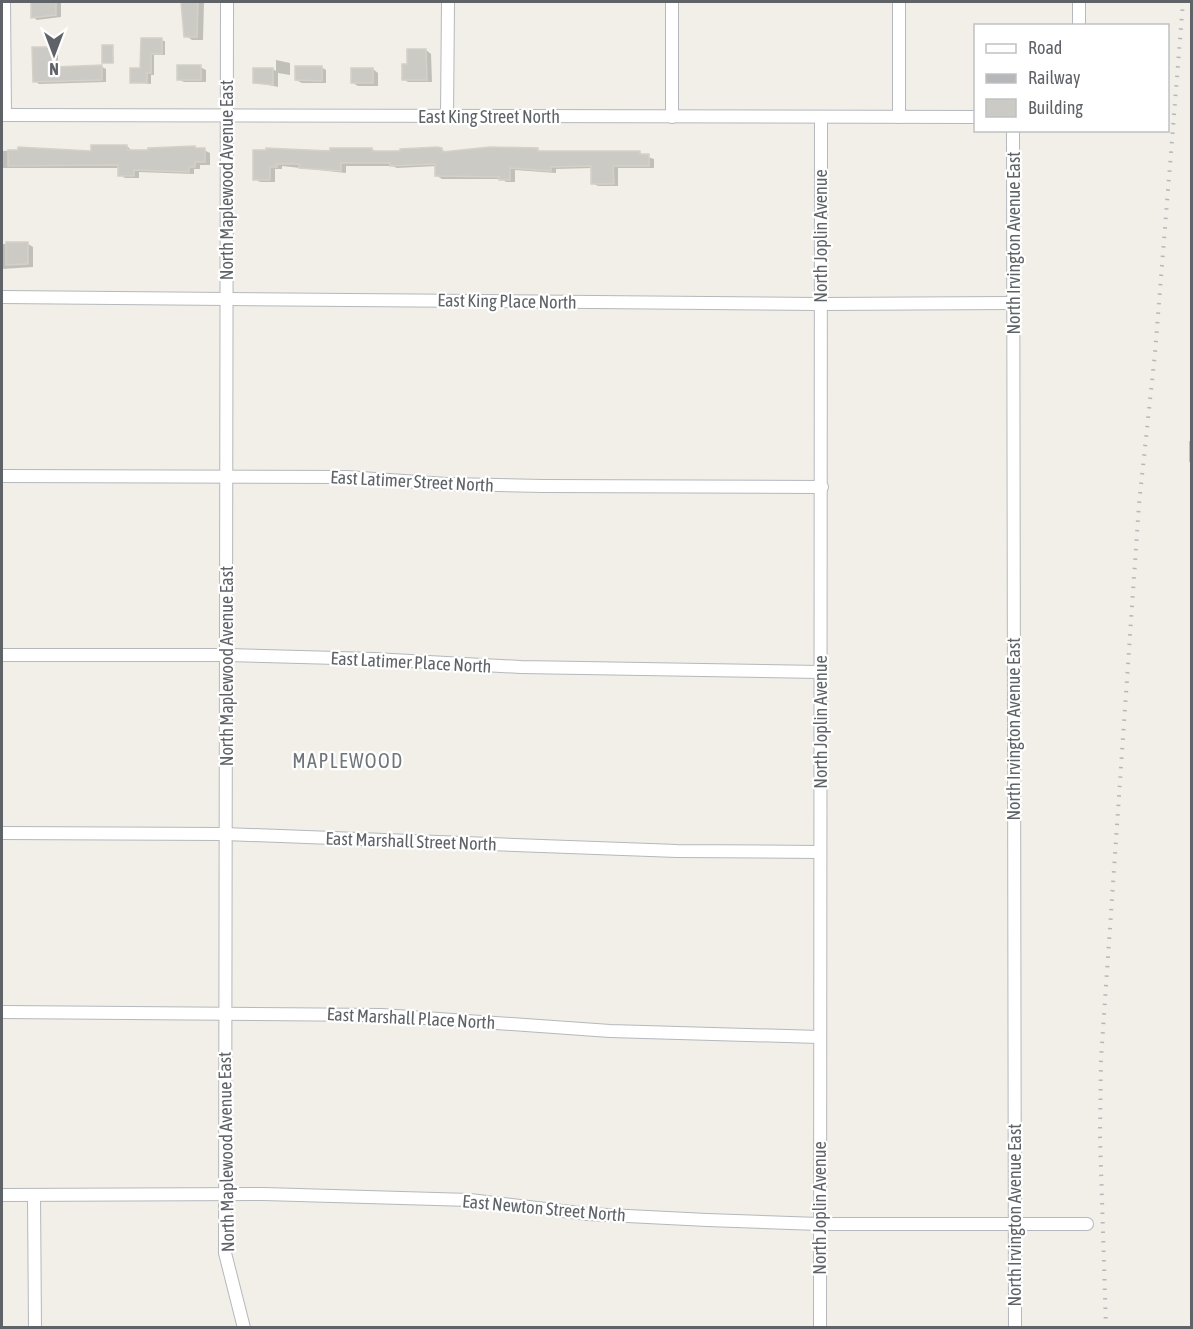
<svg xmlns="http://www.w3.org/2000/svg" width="1193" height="1329" font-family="'Asap Condensed',sans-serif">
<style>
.shadow{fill:#0003}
.building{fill:#cccac5;stroke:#d6d1c6;stroke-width:1.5}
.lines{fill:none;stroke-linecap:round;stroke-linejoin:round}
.minor-casing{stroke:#b5b8bc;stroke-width:14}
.minor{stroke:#fff;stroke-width:12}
.rail{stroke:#b6b7b8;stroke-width:4;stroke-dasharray:1.5 8;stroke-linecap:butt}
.labels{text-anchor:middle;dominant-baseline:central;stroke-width:4.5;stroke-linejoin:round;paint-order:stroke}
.street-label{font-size:18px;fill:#5f6368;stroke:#fff}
.neighbourhood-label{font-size:20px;letter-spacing:1.5px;fill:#70757a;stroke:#fff}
</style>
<rect width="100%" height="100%" fill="#f1efe8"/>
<!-- shadow -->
<g class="shadow">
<polygon points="33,2 61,2 61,17 37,20 33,17"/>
<polygon points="182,2 204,2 203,40 192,40 186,36"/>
<polygon points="142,39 165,41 165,55 154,55 154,75 151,75 151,84 132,82 142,69"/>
<polygon points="112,47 114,63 105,63"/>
<polygon points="53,49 58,52 58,68 102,67 106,69 106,82 39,84 35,81"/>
<polygon points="426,50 431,54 432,82 408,82 403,79 408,66"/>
<polygon points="276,60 290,63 290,75 278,73 278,87 255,82 273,69 276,71"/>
<polygon points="200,67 206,70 206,82 184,82 178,79"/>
<polygon points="321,67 326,70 326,83 302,83 296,80"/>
<polygon points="373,69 378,73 378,86 358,86 353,83"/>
<polygon points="127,146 132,151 185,147 204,150 210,153 210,165 200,165 200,169 194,169 194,174 139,172 139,178 125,178 120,175 120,168 3,168 2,198 2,151 55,149 64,152 92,152"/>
<polygon points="372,149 378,153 441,149 446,152 463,153 463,149 510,149 538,150 543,153 636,153 654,159 654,168 618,168 618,186 598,186 592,183 592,168 556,169 556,173 515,170 515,182 506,182 502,179 442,179 437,176 437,166 397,168 392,166 346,166 346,173 282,166 282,169 275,169 275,182 260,182 255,179 255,152"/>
<polygon points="2,244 28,244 33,247 33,267 2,269"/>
<polygon points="1189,441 1192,441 1192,463 1189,462"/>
</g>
<!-- building -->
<g class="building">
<polygon points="31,2 56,2 56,15 31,18"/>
<polygon points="181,2 198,2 197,37 184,37"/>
<polygon points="141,38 162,38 162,54 151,54 151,73 147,73 147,83 130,83 130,68 140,68"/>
<rect x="102" y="45" width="11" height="18"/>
<polygon points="32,47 54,47 54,67 102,65 102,80 33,82"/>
<polygon points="407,49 426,49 427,80 402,80 402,64 407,64"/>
<rect x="177" y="65" width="24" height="15"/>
<polygon points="295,66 322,66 322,81 295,80"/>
<polygon points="253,68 273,68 273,85 253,83"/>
<rect x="351" y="68" width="22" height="15"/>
<polygon points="91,145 127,145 127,150 148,150 148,148 195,146 195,148 205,148 205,162 195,162 195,167 189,167 189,172 134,170 134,176 118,176 118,165 8,166 8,150 18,150 18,147 91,151"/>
<polygon points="437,147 442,148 442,152 490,147 538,148 538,151 640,151 640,154 649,154 649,166 613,166 614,184 591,184 591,166 551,167 551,171 510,168 510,180 499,180 499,177 435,176 435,164 390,166 390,163 341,163 341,171 299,168 299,164 277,164 277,167 270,167 270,180 253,180 253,150 266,150 266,148 330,151 330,148 372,148 372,151 400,151 400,149"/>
<polygon points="6,242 28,242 28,264 6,265"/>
</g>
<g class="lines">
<!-- minor casing -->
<g class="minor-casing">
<g id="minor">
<polyline points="4,2 5,115"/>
<polyline points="227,2 225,1253 244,1328"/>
<polyline points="899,2 899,117"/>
<polyline points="1079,2 1079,26"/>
<polyline points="2,115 976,117"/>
<polyline points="447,116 448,2"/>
<polyline points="672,117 672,2"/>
<polyline points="1013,130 1015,1328"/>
<polyline points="2,297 820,304 1012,303"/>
<polyline points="2,476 347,477 446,484 543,486 822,487"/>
<polyline points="2,655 227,655 374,659 521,667 820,672"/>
<polyline points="2,833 225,834 677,851 820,852"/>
<polyline points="2,1012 382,1015 610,1031 819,1037"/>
<polyline points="2,1195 264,1194 470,1200 588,1214 707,1220 819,1224 1087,1224"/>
<polyline points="34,1195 35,1328"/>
<polyline points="820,1328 821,117"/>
</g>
</g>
<!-- minor -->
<use href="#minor" class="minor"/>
<!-- rail -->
<polyline class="rail" points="1106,1328 1100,1136 1101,1059 1139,504 1155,353 1183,2"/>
</g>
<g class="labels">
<!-- street labels -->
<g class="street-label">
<text x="489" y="116">East King Street North</text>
<text transform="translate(226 180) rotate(-90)">North Maplewood Avenue East</text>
<text transform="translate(820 236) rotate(-90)">North Joplin Avenue</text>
<text transform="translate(1013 243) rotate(-90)">North Irvington Avenue East</text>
<text transform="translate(507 301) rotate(1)">East King Place North</text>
<text transform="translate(412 481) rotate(3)">East Latimer Street North</text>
<text transform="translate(411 662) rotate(3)">East Latimer Place North</text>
<text transform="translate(226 666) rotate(-90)">North Maplewood Avenue East</text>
<text transform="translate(820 722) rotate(-90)">North Joplin Avenue</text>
<text transform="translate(1013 729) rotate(-90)">North Irvington Avenue East</text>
<text transform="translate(411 841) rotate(2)">East Marshall Street North</text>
<text transform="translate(411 1018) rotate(3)">East Marshall Place North</text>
<text transform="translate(226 1152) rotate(-91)">North Maplewood Avenue East</text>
<text transform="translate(544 1208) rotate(5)">East Newton Street North</text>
<text transform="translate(819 1208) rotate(-90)">North Joplin Avenue</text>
<text transform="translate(1014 1215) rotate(-90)">North Irvington Avenue East</text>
</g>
<!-- neighbourhood labels -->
<g class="neighbourhood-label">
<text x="348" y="760">MAPLEWOOD</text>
</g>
</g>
<!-- border -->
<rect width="1193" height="1329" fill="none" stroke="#5f6368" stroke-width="6"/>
<!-- legend -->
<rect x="974" y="24" width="195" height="108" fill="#ffffff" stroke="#bfc1c3" stroke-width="1.5"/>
<rect x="986" y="44" width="30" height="9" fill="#ffffff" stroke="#bfc1c3" stroke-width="1.5"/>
<text x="1028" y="54" font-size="18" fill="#5f6368">Road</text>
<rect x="986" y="74" width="30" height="9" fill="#b6b7b8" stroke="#bfc1c3" stroke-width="1.5"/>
<text x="1028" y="84" font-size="18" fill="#5f6368">Railway</text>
<rect x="986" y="99" width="30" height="18" fill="#cccac5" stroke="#bfc1c3" stroke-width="1.5"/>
<text x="1028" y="114" font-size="18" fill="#5f6368">Building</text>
<!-- north arrow -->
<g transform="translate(54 54) rotate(180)" stroke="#ffffff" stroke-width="4.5" paint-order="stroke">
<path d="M0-4.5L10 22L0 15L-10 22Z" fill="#5f6368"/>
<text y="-9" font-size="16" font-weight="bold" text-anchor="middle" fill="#5f6368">N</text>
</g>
</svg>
